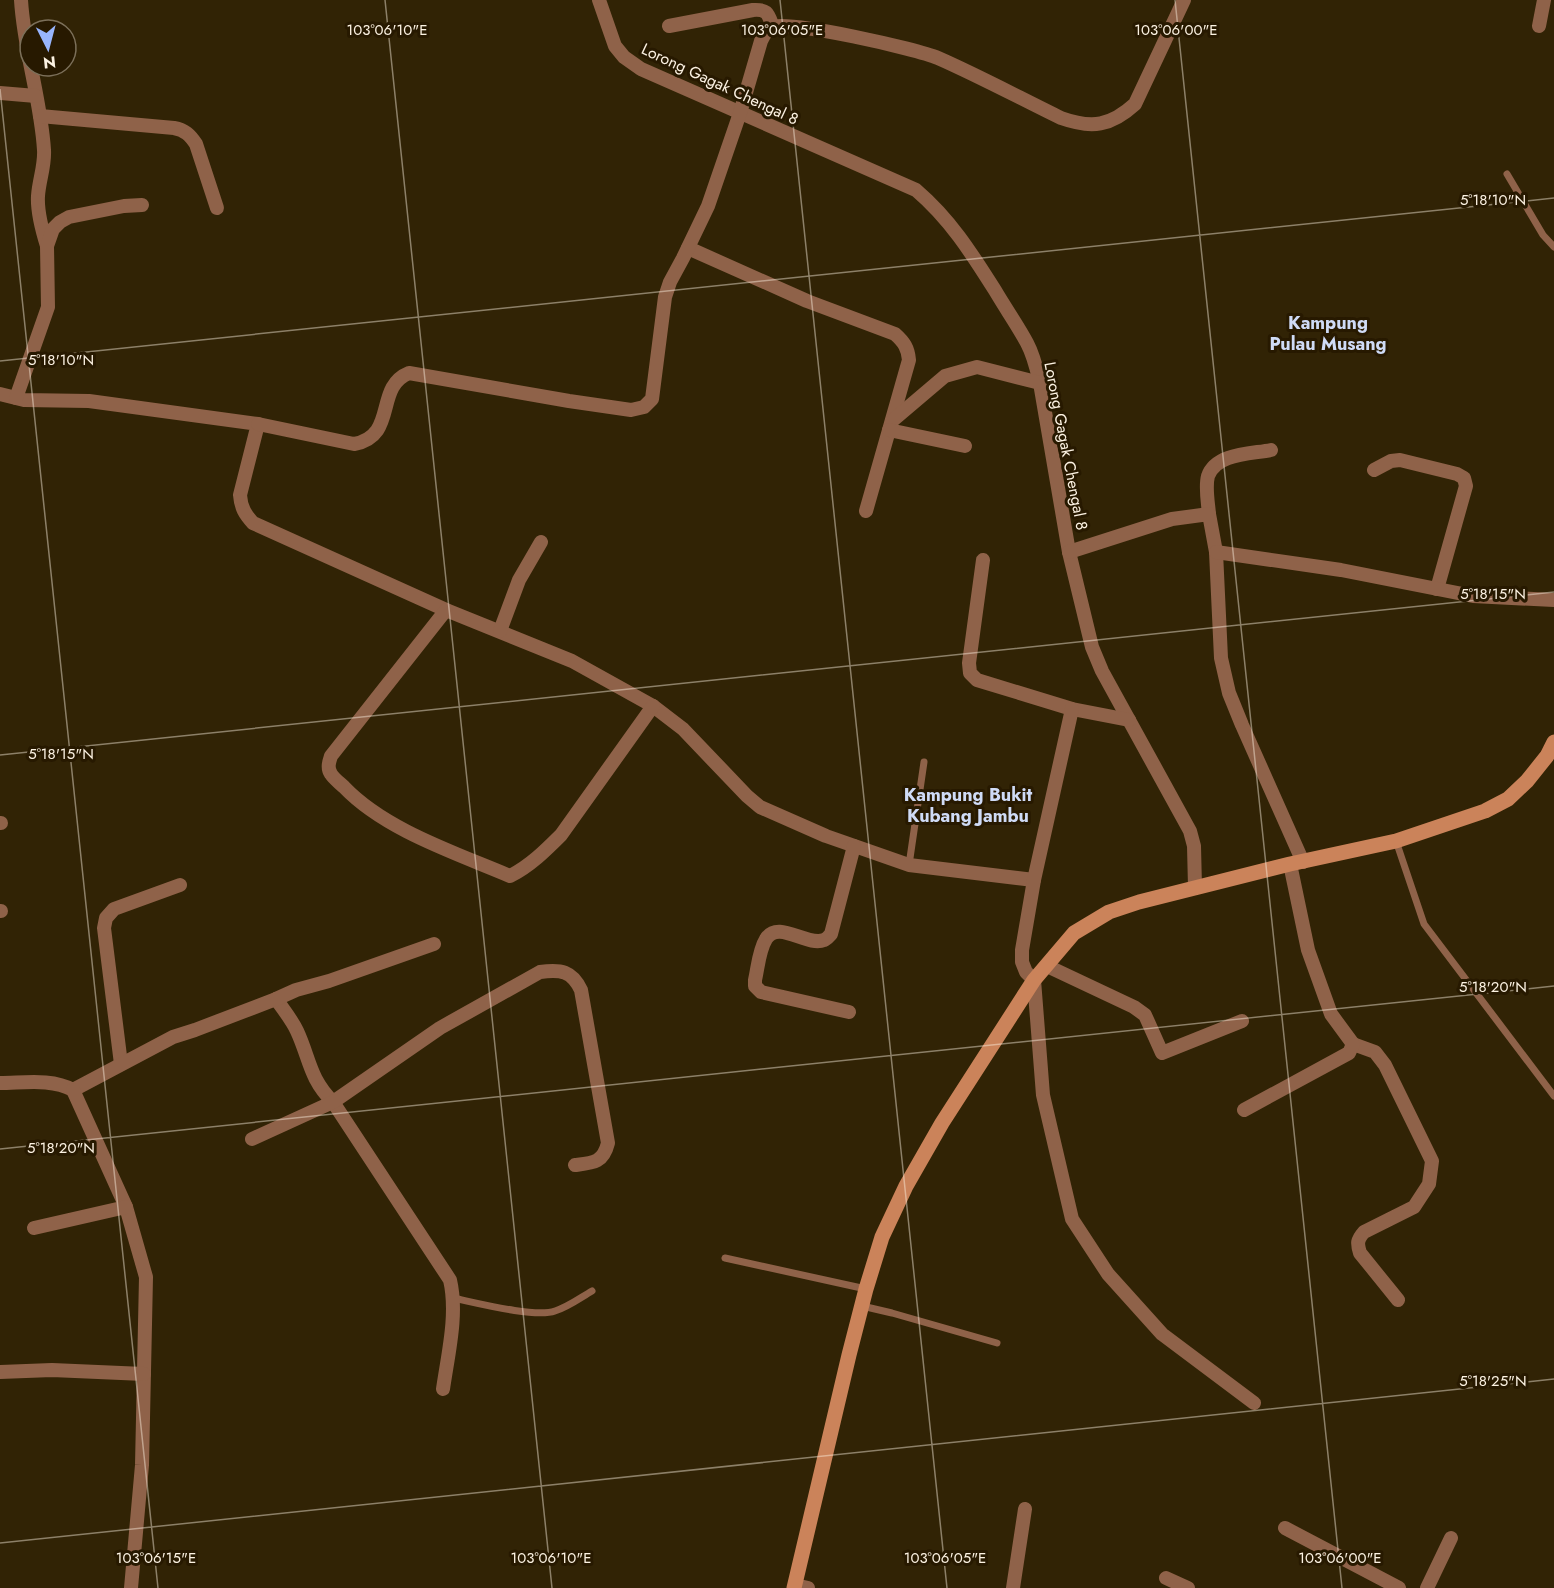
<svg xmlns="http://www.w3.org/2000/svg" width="1554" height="1588" font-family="Jost,sans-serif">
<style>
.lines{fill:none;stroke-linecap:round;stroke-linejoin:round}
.lane{stroke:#8f6249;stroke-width:7}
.street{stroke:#8f6249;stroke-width:14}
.secondary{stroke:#cb835a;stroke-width:15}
.ticks{fill:none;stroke:#fcf2e2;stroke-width:1.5;stroke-opacity:0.45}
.labels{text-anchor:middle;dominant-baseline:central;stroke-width:6;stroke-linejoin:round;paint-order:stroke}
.street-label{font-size:16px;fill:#fcf2e2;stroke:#271900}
.neighbourhood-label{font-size:18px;font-weight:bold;fill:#cfdbf6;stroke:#271900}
.ticks-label{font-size:15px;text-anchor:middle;fill:#fcf2e2;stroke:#271900;stroke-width:6;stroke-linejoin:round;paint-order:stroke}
</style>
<rect width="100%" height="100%" fill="#312305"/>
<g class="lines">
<!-- lane -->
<g class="lane">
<polyline points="1507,174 1543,235 1554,247"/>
<polyline points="1396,841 1424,924 1554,1096"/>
<polyline points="909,865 924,762"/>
<polyline points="725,1258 866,1289"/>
<path d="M453,1298C477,1303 535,1318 555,1311C568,1307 580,1298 592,1291"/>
<polyline points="862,1306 892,1313 997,1343"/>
</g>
<!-- street -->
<g class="street">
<path d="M21,0C24,51 41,100 44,150C45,166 39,180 38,196C37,212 42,230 47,246"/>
<path d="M599,0L615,46L624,57L641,69L916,190C951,220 972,254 996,292C1006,309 1018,326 1027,343C1034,356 1037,370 1040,383L1069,552L1092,647L1102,671L1190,831L1194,846L1195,887"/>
<path d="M669,26L753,10C768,9 768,14 773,27"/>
<polyline points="1539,26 1544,0"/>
<polyline points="0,93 36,96"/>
<path d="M40,116L174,128C185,130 190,135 196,144L217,208"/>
<path d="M688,248L807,301L895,334C904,342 908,348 909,360L866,511"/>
<path d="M0,394L24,400L89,401L258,424L240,495C241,508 245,514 253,523L446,610L572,661L653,706L683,729L747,796L760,807L826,836L909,865L1034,880"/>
<polyline points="16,398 48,307 47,246 53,229 60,222 69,217 124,206 142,205"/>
<polyline points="892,421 945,376 977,367 1040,383"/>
<path d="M258,424L354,444C398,436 374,387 409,373L569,401L631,410L644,407L652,399L665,297L670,282L683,258L708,206L740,113L761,41C764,35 766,30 772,27C789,20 917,49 938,58C979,76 1020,98 1061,118C1092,129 1111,126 1135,104L1184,0"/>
<polyline points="889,430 965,446"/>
<polyline points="1374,470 1391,461 1400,460 1457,474 1464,478 1466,486 1437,589"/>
<path d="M1209,514C1208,502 1205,487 1208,476C1216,453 1251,454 1271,450"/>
<polyline points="1069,552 1172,519 1209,514 1216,552 1221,658 1229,693 1242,725 1303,862"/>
<polyline points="1216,552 1341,570 1473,596 1554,600"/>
<polyline points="983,560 969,663 970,673 977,680 1072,709 1129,720"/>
<path d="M446,610L331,756C329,762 327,768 331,774C334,779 340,783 344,787C385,830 456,853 510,876C530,866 546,850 561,835L653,706"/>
<polyline points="500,631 519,580 541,542"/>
<polyline points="1072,709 1034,880 1022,950 1022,962 1026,972 1034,980 1043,1095 1072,1219 1108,1274 1162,1334 1254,1403"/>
<polyline points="0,823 1,823"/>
<polyline points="0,911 1,911"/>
<polyline points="1047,966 1134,1007 1145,1015 1162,1053 1242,1021"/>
<path d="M276,999C283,1009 292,1020 297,1031C310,1059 309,1078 333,1102L450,1280C458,1314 448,1354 443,1389"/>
<path d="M849,1012L761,992L755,986V980C758,967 759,950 766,939C778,919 807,947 824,940C827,939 829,936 831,934L854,846"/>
<path d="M1353,1044L1375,1052L1385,1065L1432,1161L1429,1184L1414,1207L1364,1232C1357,1240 1357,1243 1360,1253L1398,1300"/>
<polyline points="121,1064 104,928 106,918 114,909 180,885"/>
<path d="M0,1083C23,1083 52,1078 73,1090L173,1037L195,1030L276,999L296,990L329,981L434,944"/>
<polyline points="73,1090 126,1207 146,1277 142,1465 131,1588"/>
<polyline points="1244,1110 1349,1053 1353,1044 1331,1014 1308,950 1290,864"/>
<path d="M252,1139L333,1102L440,1028L540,972C561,969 572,971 581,990L608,1143C603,1163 593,1163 575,1165"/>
<polyline points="34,1228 126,1207"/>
<polyline points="0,1372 52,1370 144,1374"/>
<polyline points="1285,1528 1399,1588"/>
<polyline points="1166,1578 1188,1588"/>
<polyline points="795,1585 808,1588"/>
<polyline points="1013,1588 1025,1509"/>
<polyline points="1427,1588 1451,1538"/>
</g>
<!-- secondary -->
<polyline class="secondary" points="794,1588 849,1355 866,1289 882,1237 906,1186 942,1123 1034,980 1074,933 1109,912 1139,902 1290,864 1396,841 1485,811 1508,799 1527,781 1547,756 1554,742"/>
</g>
<!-- ticks -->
<path class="ticks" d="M385,0L552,1588M780,0L947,1588M1175,0L1342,1588M0,89L158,1588M0,361L1554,198M0,755L1554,592M0,1149L1554,986M0,1543L1554,1379"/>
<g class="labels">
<!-- street labels -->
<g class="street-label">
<text transform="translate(720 84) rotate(25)">Lorong Gagak Chengal 8</text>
<text transform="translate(1066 446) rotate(79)">Lorong Gagak Chengal 8</text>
</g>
<!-- neighbourhood labels -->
<g class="neighbourhood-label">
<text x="1328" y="323">Kampung<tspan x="1328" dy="21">Pulau Musang</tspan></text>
<text x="968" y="795">Kampung Bukit<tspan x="968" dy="21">Kubang Jambu</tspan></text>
</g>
</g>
<g class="ticks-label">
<text x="387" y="35">103°06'10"E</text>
<text x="782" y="35">103°06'05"E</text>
<text x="1176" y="35">103°06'00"E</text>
<text x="1493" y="205">5°18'10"N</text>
<text x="61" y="365">5°18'10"N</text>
<text x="1493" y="599">5°18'15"N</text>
<text x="61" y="759">5°18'15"N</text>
<text x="1493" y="992">5°18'20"N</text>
<text x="61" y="1153">5°18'20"N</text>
<text x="1493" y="1386">5°18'25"N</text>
<text x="156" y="1563">103°06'15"E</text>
<text x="551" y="1563">103°06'10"E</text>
<text x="945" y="1563">103°06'05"E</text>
<text x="1340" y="1563">103°06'00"E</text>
</g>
<!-- north arrow -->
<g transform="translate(48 48) rotate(174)"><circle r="28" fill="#271900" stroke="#7c705a" stroke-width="1.5"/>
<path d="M0-4.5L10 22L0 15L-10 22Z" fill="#98b5fd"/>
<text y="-9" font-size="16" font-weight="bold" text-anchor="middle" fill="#fcf2e2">N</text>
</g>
</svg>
